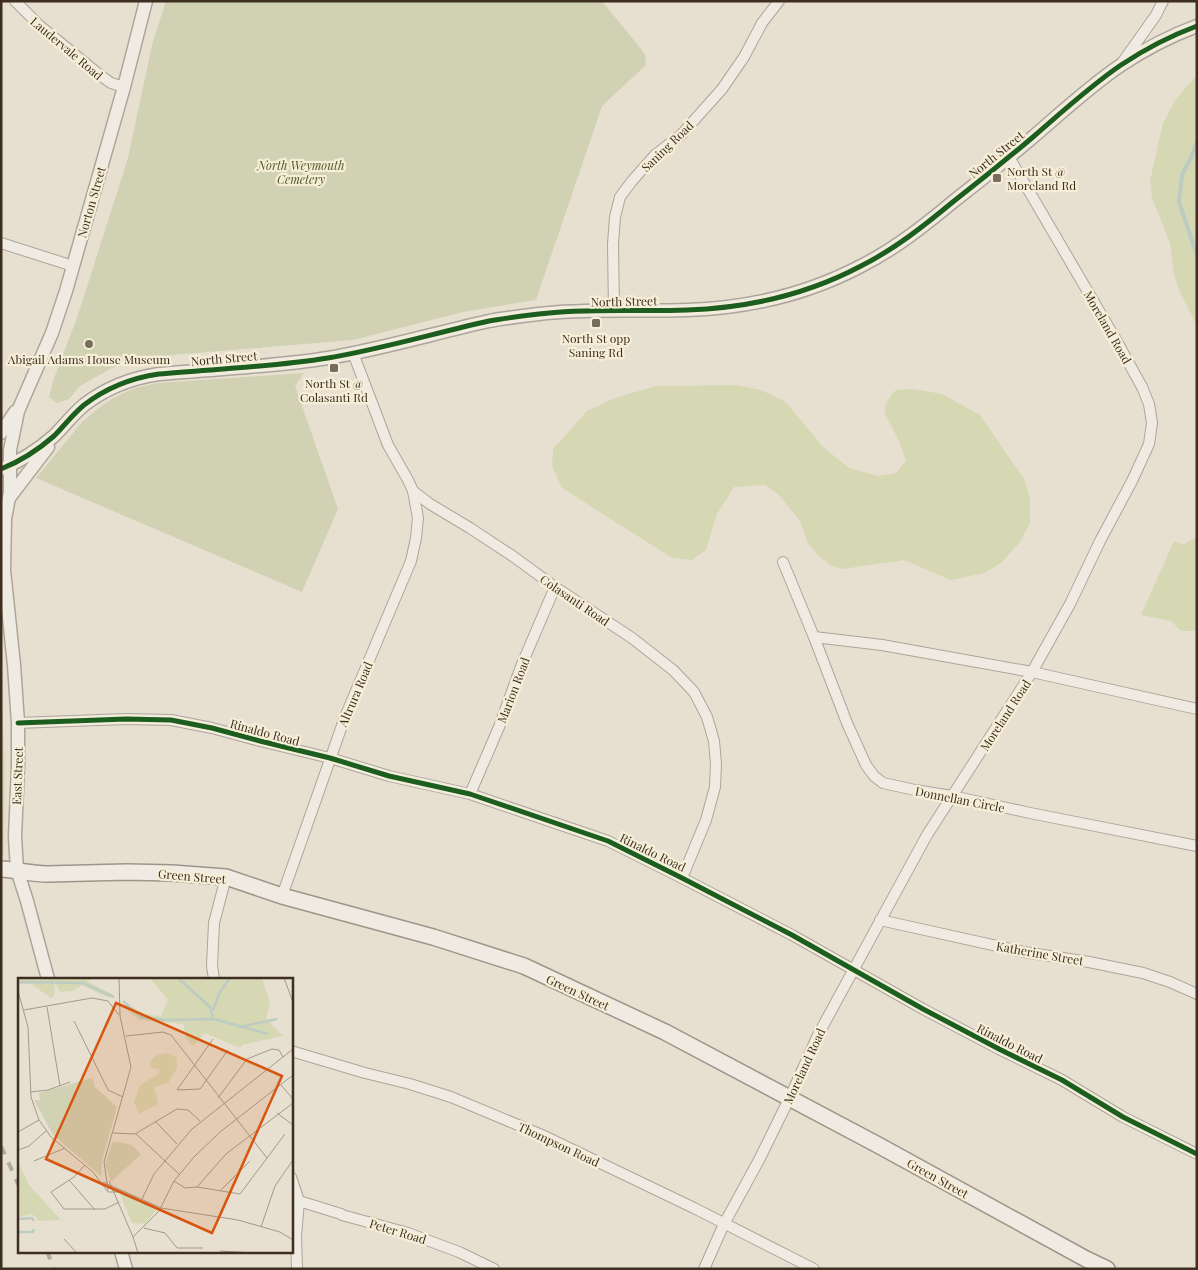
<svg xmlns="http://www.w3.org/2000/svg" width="1198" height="1270" font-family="'Playfair Display',serif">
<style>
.green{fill:#d6d7b3}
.cemetery{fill:#d1d1b3}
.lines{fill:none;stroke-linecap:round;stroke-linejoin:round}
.stream{stroke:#bcccc2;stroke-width:4}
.minor-casing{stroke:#ada599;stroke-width:12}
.tertiary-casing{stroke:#ada599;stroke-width:15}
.secondary-casing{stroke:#9c958a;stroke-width:18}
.minor{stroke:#efebe3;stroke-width:10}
.tertiary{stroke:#efebe3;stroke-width:12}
.secondary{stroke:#efebe3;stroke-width:15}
.rail{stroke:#afaaa2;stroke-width:4;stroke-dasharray:9 9;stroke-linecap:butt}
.cycleway-casing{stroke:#f7eed8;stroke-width:8}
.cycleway{stroke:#1b5e20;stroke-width:5}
.poi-dot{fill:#786c5e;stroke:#f7eed8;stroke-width:2}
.labels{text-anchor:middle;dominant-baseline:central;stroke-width:4.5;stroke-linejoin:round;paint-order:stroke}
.street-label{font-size:12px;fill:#3d2e20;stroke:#f7eed8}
.park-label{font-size:12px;font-style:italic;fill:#4d5a26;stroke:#f7eed8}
.poi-label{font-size:12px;fill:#3d2e20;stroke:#f7eed8}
.inset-river{fill:none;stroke:#bcccc2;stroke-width:2.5}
.inset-road{fill:none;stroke:#a3998a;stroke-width:1}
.view{fill:#d7550e;fill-opacity:0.15;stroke:#d7550e;stroke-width:2.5}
.inset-edge{fill:none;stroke:#3d2e20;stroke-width:2.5}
</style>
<rect width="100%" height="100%" fill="#e7e0d1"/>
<!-- green -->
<g class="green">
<polygon points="1197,75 1197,326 1178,288 1174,274 1170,243 1152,198 1150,181 1163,123 1176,99"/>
<path d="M737,385L761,390L786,402L822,446L849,468L878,476L896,473L906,461C903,452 900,443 896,435C886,414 877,411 896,390L913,389L942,394L980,415L1024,479L1030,498V524L1019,543L1001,563L984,573L951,580L904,560L843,569L830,565L818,555L808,544L800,521L778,494L765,485L734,487L717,514L706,550L692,560L672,558L562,488L552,466L553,449L587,411L615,398L656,386Z"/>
<polygon points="1197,538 1197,631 1181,631 1171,621 1141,615 1174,541 1184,545 1186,542"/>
<polygon points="1,687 5,765 4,855 1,855"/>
</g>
<!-- cemetery -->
<g class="cemetery">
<polygon points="166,1 602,1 645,54 646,65 602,106 536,300 463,312 353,340 147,357 121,363 80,386 69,399 57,403 49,397 53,381 78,315 128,158 152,45"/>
<polygon points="304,373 295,386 338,509 302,592 36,478 82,422 96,410 113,398 135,388 158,383"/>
</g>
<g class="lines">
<!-- stream -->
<polyline class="stream" points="1197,141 1192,155 1182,175 1179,202 1197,255"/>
<!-- minor casing -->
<g class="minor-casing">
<g id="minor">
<polyline points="15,1 40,26 101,76 111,83 124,87"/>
<polyline points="1122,63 1156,15 1163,1"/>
<polyline points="1,243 73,266"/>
<polyline points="614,310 613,244 615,217 620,197 632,181 655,155 681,135 722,89 744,57 762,23 779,1"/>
<polyline points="353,353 388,445 408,480 413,491 430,504 470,528 514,557 555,587 632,638 673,670 694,692 707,717 714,741 716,764 715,787 706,820 682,878"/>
<polyline points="783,562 814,637"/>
<polyline points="1197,709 1032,672 882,645 814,637 847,723 866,765 874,776 883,783 915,790 952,796 1030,813 1197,846"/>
<polyline points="18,723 126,719 171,720 212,728 260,741 330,758 389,776 470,794 608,841 682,878 792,935 923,1009 999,1049 1062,1080 1123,1117 1197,1154"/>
<polyline points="470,794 499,727 522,664 555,587"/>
<polyline points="282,896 345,717 411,561 416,538 418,518 413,491"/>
<polyline points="880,920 1024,952 1089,962 1143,973 1170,982 1197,994"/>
<polyline points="214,979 212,966 214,923 226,877"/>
<polyline points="291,1051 365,1073 410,1084 451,1097 542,1135 694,1208 814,1269"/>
<polyline points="291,1177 299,1201 296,1236 297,1269"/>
<polyline points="299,1201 341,1214 342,1215 408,1233 459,1252 494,1269"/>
<polyline points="704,1269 724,1224 759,1160 790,1097 818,1035 927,835 1032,672 1070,604 1100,541 1132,481 1149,444 1152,423 1149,404 1142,387 1115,338 1009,157"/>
</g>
</g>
<!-- tertiary casing -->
<g class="tertiary-casing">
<g id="tertiary">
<polyline points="1,433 15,412"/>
<path d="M1,469C21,461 38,450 54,436C64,426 73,414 84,405C106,388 131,378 159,374C214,369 273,367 328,358C382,349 435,333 489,321C505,318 522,316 539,314C588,308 638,312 687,310C747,308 808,294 861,266C895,249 925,225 954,201C981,180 1007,159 1033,137C1062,112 1090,86 1121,65C1145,49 1170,36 1197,26"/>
<polyline points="9,498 48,447"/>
<polyline points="48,979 27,901 17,870 15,837 18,766 18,723 14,665 4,570 5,519 10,492 10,450 18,411 52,333 66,291 124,87 146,1"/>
<polyline points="121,1251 126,1269"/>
</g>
</g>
<!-- secondary casing -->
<g class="secondary-casing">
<path id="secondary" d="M1,869C17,870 32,874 47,874L127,872L172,873L226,877L282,896L433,937L524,966L665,1032L878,1145L1086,1259L1107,1269"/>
</g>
<!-- minor -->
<use href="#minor" class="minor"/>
<!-- tertiary -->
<use href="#tertiary" class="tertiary"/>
<!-- secondary -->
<use href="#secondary" class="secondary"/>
<!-- rail -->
<g class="rail">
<polyline points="1,1146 19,1186"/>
<polyline points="47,1251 54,1269"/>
</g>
<!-- cycleway casing -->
<g class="cycleway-casing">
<g id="cycleway">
<path d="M1,469C21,461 38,450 54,436C64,426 73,414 84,405C106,388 131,378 159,374C214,369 273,367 328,358C382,349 435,333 489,321C505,318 522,316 539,314C588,308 638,312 687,310C747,308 808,294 861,266C895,249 925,225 954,201C981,180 1007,159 1033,137C1062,112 1090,86 1121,65C1145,49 1170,36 1197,26"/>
<polyline points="18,723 126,719 171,720 212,728 260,741 330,758 389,776 470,794 608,841 682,878 792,935 923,1009 999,1049 1062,1080 1123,1117 1197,1154"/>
</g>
</g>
<!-- cycleway -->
<use href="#cycleway" class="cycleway"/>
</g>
<!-- markers -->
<g class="poi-dot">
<rect x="992" y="173" width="10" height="10" rx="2.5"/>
<rect x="591" y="318" width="10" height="10" rx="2.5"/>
<circle cx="89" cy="344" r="5"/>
<rect x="329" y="363" width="10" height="10" rx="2.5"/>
</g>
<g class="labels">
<!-- street labels -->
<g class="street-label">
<text transform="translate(67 48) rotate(40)">Laudervale Road</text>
<text transform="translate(667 146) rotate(-44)">Saning Road</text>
<text transform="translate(996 154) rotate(-39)">North Street</text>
<text transform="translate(91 202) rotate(-74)">Norton Street</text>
<text transform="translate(624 301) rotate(-1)">North Street</text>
<text transform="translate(1108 327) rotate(60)">Moreland Road</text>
<text transform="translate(224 358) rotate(-5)">North Street</text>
<text transform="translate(575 600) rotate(34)">Colasanti Road</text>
<text transform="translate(513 690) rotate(-69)">Marion Road</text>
<text transform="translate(355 694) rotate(-67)">Altrura Road</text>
<text transform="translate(1005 715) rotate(-57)">Moreland Road</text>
<text transform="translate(265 732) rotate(15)">Rinaldo Road</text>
<text transform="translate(17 776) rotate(-88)">East Street</text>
<text transform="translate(960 799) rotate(11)">Donnellan Circle</text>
<text transform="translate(653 852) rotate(26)">Rinaldo Road</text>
<text transform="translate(192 876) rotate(5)">Green Street</text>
<text transform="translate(1040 953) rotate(10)">Katherine Street</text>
<text transform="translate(578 992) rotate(25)">Green Street</text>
<text transform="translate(1010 1043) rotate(27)">Rinaldo Road</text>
<text transform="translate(804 1066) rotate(-65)">Moreland Road</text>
<text transform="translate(559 1144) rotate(25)">Thompson Road</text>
<text transform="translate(938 1178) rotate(29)">Green Street</text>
<text transform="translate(398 1231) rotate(17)">Peter Road</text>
</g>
<!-- park labels -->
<g class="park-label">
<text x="301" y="165">North Weymouth<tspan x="301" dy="14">Cemetery</tspan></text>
</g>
<!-- poi labels -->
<g class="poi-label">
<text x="1007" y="171" text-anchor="start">North St @<tspan x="1007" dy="14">Moreland Rd</tspan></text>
<text x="596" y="338">North St opp<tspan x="596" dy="14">Saning Rd</tspan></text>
<text x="89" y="359">Abigail Adams House Museum</text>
<text x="334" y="383">North St @<tspan x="334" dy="14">Colasanti Rd</tspan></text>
</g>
</g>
<!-- overview -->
<g transform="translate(18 978)">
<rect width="275" height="275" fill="#e7e0d1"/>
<path d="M2,0H75L69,3L97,18L89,19L64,7L55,13L42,14L37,5L36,18L33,20L13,6H2ZM132,0H244L252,25L248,40L265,58L224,67L222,70L187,55L175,68L167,59L166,46L121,42L110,33L107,24L125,36L143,38L150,22ZM150,75L159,80V90L150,105L136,109L140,126L121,136L116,124L122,107L139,97L142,92L132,89V84L139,77ZM0,184L11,207L43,242L21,243L14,236L0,239ZM102,216L123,223L140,230L127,246L114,245Z" fill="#d6d7b3"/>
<path d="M74,100L77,109L99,129L84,183L83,198L35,157L16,122H22L21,115ZM95,163L114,167L123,176L93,204L87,186Z" fill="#d1d1b3"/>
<path class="inset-river" d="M160,0L192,29L195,39M1,4L65,5L96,19M105,23L123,39L146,42L196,41L250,56M195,32L202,14L212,0M222,49L259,41M0,241L14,240L16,243M0,254H15L16,251"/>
<path class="inset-road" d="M266,0L275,24M0,13L10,49L13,119L21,142L33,159L75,194L90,214H103M29,29L42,108M6,32L74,20L90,23L101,37M56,43L90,112L105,119M108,58L145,54L153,57L249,180M195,61L159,112L182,111L210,72M263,107L275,121M13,114L30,112L52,104M200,120L229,81L254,71L261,72L265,79M259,135L275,147M137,143L159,166M0,154L21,142M95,155L117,156L159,131L170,132L182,143M118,156L161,196M0,172L11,168L28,153M16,183L47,170M67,187L56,199L33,214L46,231H87L101,224M51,202L77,232M91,203L115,259M156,203L167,210L179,209L208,176L275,125M85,204L143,230L220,242L262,254L275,262M179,209L222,216L267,156M90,212L86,184L113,89L102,38L101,0M203,212L232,183M124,221L136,196L174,151L275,71M243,249L257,208L275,182M126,250L147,255L159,270H185M46,261L59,275M202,273L235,275M120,275L115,259L141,233L156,203L176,179L202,154L275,97"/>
<path class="view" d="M98,25L264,98L194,255L28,181Z"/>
<rect width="275" height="275" class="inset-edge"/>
</g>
<!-- border -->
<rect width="1198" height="1270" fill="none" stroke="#3d2e20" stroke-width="5"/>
</svg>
